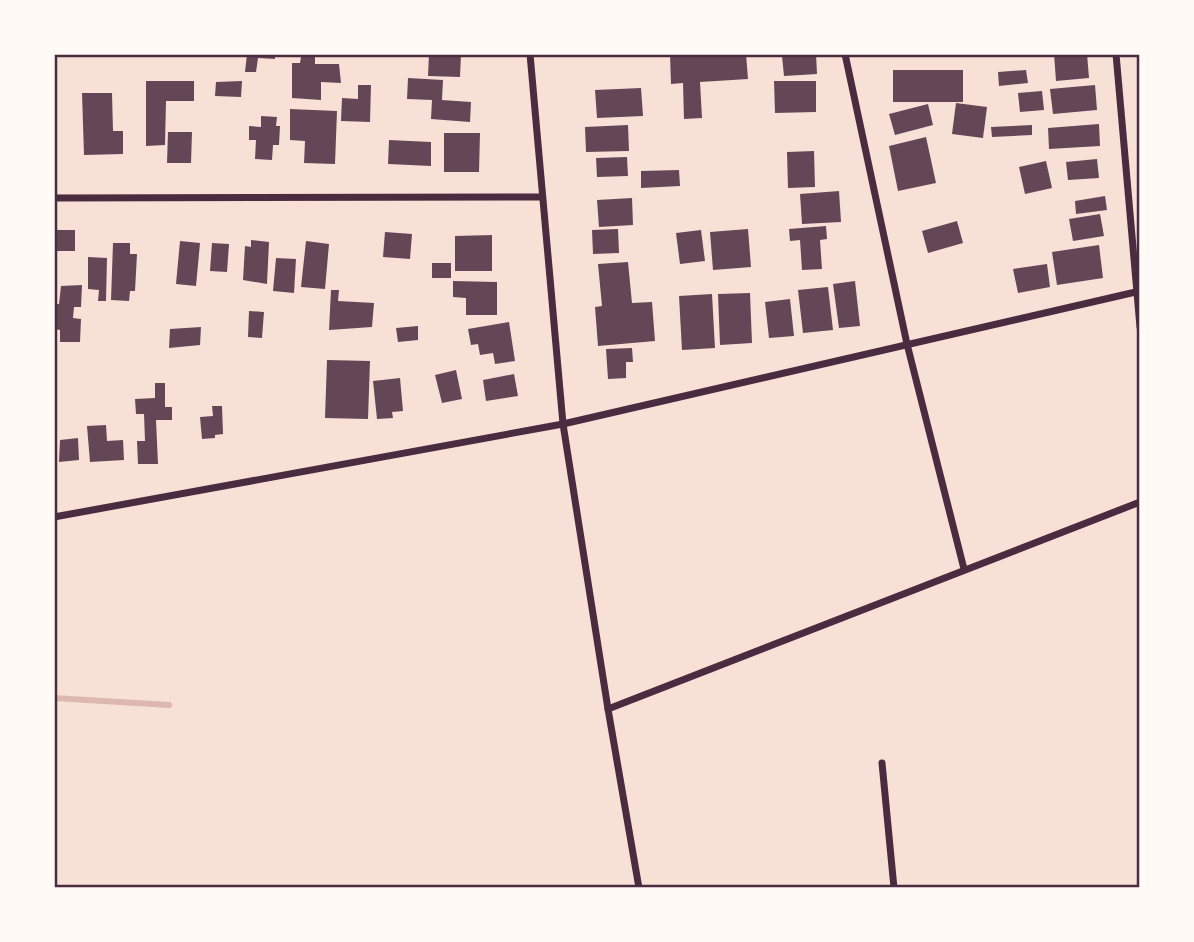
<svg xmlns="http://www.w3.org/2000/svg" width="1194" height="942" font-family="Ubuntu,sans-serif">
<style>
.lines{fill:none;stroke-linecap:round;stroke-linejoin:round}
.stream{stroke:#dcb8b0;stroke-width:6}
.building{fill:#644757}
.minor{stroke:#4a2c40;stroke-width:7}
.neatline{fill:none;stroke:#4a2c40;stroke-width:2.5}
</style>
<rect width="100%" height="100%" fill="#f7e1d7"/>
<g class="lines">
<!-- stream -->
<polyline class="stream" points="54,698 169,705"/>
</g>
<!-- building -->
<g class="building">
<polygon points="247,54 275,54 275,59 258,58 256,72 245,72"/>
<polygon points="429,54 461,54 460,77 428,76"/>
<polygon points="670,54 746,54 748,79 700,82 702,118 684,119 683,83 671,84"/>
<polygon points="816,54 817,74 784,76 782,56"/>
<polygon points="1054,54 1087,54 1089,78 1056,81"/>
<polygon points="301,57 315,57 315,64 339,64 341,83 321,82 321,100 292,98 292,63 300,63"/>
<rect x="893" y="70" width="70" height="32"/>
<polygon points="1026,70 1028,83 999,86 998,72"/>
<polygon points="408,78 443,80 442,100 471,102 470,122 431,119 432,100 407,99"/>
<polygon points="146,81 194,81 194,101 166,101 165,145 146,146"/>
<polygon points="242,81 241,97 215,96 216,82"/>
<polygon points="774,81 816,81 816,112 775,113"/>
<polygon points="358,85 371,85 370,122 341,121 342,98 358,99"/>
<polygon points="1095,85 1097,110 1053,114 1050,89"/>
<polygon points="641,88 643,116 597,118 595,90"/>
<polygon points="1042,91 1044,110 1020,112 1018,93"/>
<polygon points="82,93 112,93 113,131 123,131 123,154 84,155"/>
<polygon points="956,103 987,107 983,138 952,134"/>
<polygon points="928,104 933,125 895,135 889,114"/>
<polygon points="290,109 337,111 335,164 304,163 305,141 290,140"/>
<polygon points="261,116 277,117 276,126 280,126 279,145 273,145 272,160 255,159 256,140 249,140 249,126 261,127"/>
<polygon points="1099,124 1100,146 1049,149 1048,128"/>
<polygon points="628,125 629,151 586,152 585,127"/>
<polygon points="1032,125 1032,135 992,137 991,127"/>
<polygon points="168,132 192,132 191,163 167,163"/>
<polygon points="444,133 480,133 479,172 444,172"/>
<polygon points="926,137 936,183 898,191 889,146"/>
<polygon points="389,140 431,142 431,166 388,164"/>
<polygon points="814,151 815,187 788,188 787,152"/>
<polygon points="627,157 628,176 597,177 596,158"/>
<polygon points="1097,159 1099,178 1068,180 1066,162"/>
<polygon points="1046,161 1052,188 1025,194 1019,167"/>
<polygon points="679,170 680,186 641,188 641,171"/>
<polygon points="839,191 841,222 802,224 800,194"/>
<polygon points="1105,196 1107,210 1076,214 1075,201"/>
<polygon points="632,198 633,225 599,227 597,200"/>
<polygon points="1100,214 1104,236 1073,241 1069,219"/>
<polygon points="957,221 963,243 928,253 922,231"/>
<polygon points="826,226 827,239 820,240 822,269 802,270 800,240 790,241 789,229"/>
<polygon points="618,229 619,253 593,254 592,230"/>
<polygon points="748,229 751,267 713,270 710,232"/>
<rect x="57" y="230" width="18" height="21"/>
<polygon points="701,230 705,261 680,264 676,233"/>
<polygon points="385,232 412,234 410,259 383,257"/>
<polygon points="492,235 492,271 455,271 455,236"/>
<polygon points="251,240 269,242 267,284 243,280 245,246 251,247"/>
<polygon points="180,241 200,243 196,286 176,284"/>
<polygon points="306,241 329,244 325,289 301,287"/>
<polygon points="113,243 130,243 130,254 137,254 135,291 130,291 129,301 111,300"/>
<polygon points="212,243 229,244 227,272 210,271"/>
<polygon points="1099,245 1103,278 1057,285 1052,252"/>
<polygon points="88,257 107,258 106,301 98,301 99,290 88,289"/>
<polygon points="276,258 296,259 294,293 273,291"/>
<polygon points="628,262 632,303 652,302 655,341 598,346 595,307 602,306 598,264"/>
<rect x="432" y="263" width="19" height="15"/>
<polygon points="1047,264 1050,287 1018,293 1013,269"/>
<polygon points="453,281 497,282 497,315 466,315 466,298 453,297"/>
<polygon points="855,281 860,326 839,328 833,284"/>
<polygon points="82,285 81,307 74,307 73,318 81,319 80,342 60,342 60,330 54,329 54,304 59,304 61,286"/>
<polygon points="828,287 833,330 803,333 798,290"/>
<polygon points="331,290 339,290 338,301 374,303 372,327 329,330"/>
<polygon points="750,293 752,343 720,345 718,294"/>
<polygon points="712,294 715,348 682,350 679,296"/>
<polygon points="790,299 794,336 769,338 765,302"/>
<polygon points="249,311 264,312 262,338 248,337"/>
<polygon points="509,322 515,361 495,364 493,353 480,355 478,344 471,345 468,329"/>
<polygon points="418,326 418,340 398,342 396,328"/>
<polygon points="201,327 200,345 169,348 170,329"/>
<polygon points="632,348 633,362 626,362 626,378 608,379 606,349"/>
<polygon points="327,360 370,361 368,419 325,418"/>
<polygon points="456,370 462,399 442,403 435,375"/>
<polygon points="514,374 518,396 486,401 483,380"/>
<polygon points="400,378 403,411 392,412 393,418 377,419 373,381"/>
<polygon points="155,383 165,383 165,407 172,407 172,420 156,420 158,464 138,464 137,441 145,441 144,414 136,414 135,399 155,398"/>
<polygon points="212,406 222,406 223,434 215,435 215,438 202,439 200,417 213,416"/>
<polygon points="106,425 107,441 123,440 124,460 90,462 87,426"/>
<polygon points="78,438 79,460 59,462 60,440"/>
</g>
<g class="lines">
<!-- minor -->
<g class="minor">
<polyline points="530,54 563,424 608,709 639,888"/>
<polyline points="845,54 907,344 964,569"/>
<polyline points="1116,54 1140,327"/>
<polyline points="54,198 541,197"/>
<polyline points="54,517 563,424 1140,291"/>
<polyline points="608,709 1140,502"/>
<polyline points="882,763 894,888"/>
</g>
</g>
<!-- border -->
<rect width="1194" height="942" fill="none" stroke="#fffaf5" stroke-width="112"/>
<rect x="56" y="56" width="1082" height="830" class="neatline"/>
</svg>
